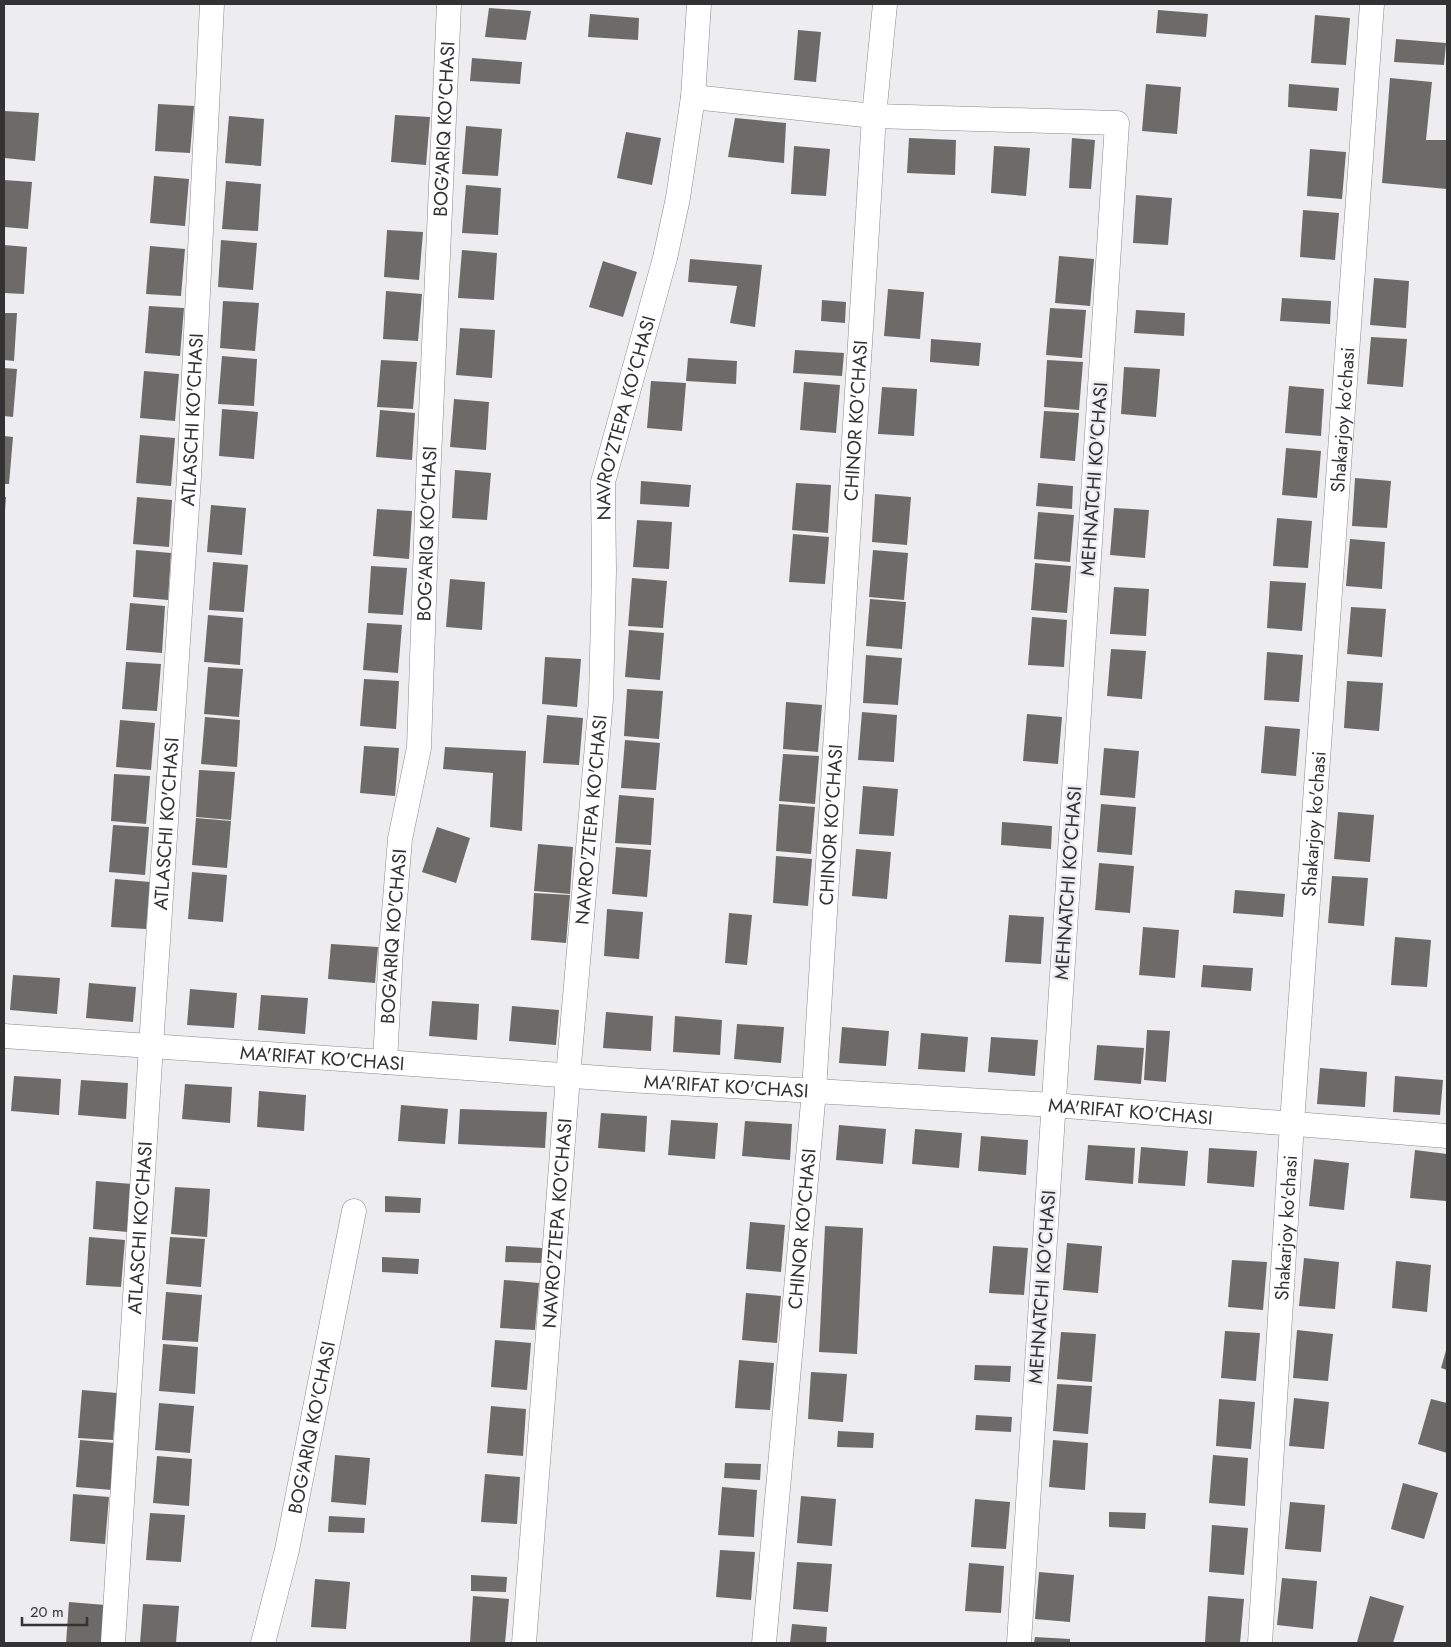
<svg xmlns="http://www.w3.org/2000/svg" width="1451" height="1647" font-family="Jost,sans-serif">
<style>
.building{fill:#6d6b6a}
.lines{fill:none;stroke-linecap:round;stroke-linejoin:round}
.minor-casing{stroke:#88898b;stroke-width:25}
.minor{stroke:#fff;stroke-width:24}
.labels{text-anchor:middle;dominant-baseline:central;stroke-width:5;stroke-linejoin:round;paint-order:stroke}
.street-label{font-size:19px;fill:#333;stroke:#ededef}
</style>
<rect width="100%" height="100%" fill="#ededef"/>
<!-- building -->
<g class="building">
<polygon points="489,8 531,11 526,40 485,37"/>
<polygon points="1158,10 1208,14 1206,37 1156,33"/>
<polygon points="590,14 639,18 638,40 588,37"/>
<polygon points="1315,15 1350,18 1346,65 1311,63"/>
<polygon points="798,30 821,32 816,82 794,80"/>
<polygon points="1396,39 1446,43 1444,65 1394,62"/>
<polygon points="472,58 522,62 520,84 470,81"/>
<polygon points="1390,78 1432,82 1426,140 1447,140 1447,189 1382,183"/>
<polygon points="1146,84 1181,87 1177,134 1142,131"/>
<polygon points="1289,84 1339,88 1337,111 1288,107"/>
<polygon points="158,104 194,106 190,153 155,151"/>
<polygon points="4,111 39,113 35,161 4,158"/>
<polygon points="395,115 430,117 426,165 391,162"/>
<polygon points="229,116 264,119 261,166 225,163"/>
<polygon points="735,118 786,123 784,163 728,157"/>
<polygon points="466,126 502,129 498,176 462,174"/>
<polygon points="626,132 661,138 652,185 617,178"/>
<polygon points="909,138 956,140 955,175 907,173"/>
<polygon points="1072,138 1095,140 1091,189 1069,188"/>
<polygon points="794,146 830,149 826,196 791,194"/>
<polygon points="994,146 1030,148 1026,196 991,193"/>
<polygon points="1310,149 1346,152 1342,199 1307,196"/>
<polygon points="154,176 189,179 185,226 150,223"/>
<polygon points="4,180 32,182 28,229 4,227"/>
<polygon points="226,181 261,184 258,231 222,229"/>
<polygon points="466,185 501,188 498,235 462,233"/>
<polygon points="1136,195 1172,198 1168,245 1133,243"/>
<polygon points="1303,210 1339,213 1335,260 1300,257"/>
<polygon points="387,230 423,232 419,280 384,277"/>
<polygon points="221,240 257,243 253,290 218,287"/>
<polygon points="4,245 27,247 24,294 4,293"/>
<polygon points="150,246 185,249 181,296 146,294"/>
<polygon points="462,250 497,253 494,300 458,298"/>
<polygon points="1059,256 1094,259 1090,306 1055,303"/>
<polygon points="690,259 762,265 755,327 730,323 737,286 688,282"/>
<polygon points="603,261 637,272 623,317 589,307"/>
<polygon points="1374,278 1409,281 1406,328 1370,325"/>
<polygon points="888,289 924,292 920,339 884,336"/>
<polygon points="386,291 422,294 418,341 383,339"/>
<polygon points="1282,298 1331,301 1330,324 1280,321"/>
<polygon points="822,300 846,302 845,323 821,321"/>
<polygon points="223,301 259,303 255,351 220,348"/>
<polygon points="149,306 184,308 180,356 145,353"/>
<polygon points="1050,308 1086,310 1082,358 1046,355"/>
<polygon points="1136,310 1185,313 1184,336 1134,333"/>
<polygon points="4,313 17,313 14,361 4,360"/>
<polygon points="460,328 495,330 492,378 456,375"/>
<polygon points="1371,337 1407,339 1403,387 1367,384"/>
<polygon points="931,339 981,343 979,366 930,362"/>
<polygon points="795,350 844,353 842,376 793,373"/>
<polygon points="222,356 257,359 254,406 218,404"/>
<polygon points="688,358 737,361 736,384 686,381"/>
<polygon points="381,360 417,362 413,409 377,407"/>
<polygon points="1047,360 1083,362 1079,410 1044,407"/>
<polygon points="1124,367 1160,369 1156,417 1121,414"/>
<polygon points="4,368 17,369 13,417 4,416"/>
<polygon points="144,371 179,374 175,421 140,418"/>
<polygon points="651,381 686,383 682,431 647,428"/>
<polygon points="804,382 840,385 836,433 800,430"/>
<polygon points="1289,386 1324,389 1321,436 1285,433"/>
<polygon points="882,387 917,389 914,436 878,434"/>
<polygon points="454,399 489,402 486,450 450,447"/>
<polygon points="222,409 258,412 254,459 219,456"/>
<polygon points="380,410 415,413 412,460 376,457"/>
<polygon points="1044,411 1079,413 1075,461 1040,458"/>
<polygon points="140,435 175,438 171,486 136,483"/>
<polygon points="4,436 13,437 9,484 4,484"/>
<polygon points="1286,448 1321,451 1317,498 1282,495"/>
<polygon points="455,470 491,473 487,520 452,518"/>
<polygon points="1355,478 1391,481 1387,528 1352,526"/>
<polygon points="641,481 691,485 689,507 640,504"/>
<polygon points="796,483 831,485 828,533 792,530"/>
<polygon points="1038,483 1073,486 1072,509 1036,506"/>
<polygon points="875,494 911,497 907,545 872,542"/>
<polygon points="4,497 6,497 5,510 4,510"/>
<polygon points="137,497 172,500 169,547 133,544"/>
<polygon points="211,505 246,508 242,555 207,552"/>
<polygon points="1114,508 1149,510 1145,558 1110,555"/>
<polygon points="377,509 412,511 409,559 373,556"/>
<polygon points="1038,512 1074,515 1070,562 1034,559"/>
<polygon points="1277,518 1312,521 1308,568 1273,566"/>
<polygon points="637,520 672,522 669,569 633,567"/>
<polygon points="793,534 829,537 825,584 789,582"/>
<polygon points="1350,539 1385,542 1382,589 1346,586"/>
<polygon points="136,550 171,553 168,600 133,597"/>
<polygon points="873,550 908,553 904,600 869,597"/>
<polygon points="213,562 248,565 244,612 209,610"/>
<polygon points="1035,563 1071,566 1067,613 1031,610"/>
<polygon points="371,566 407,568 403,615 368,613"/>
<polygon points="632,578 667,581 663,628 628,626"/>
<polygon points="450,579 485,582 482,630 446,627"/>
<polygon points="1270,581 1306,583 1302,631 1267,628"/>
<polygon points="1114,587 1149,589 1146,636 1110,634"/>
<polygon points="870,599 906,602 902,649 866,646"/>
<polygon points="130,603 165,606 162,653 126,650"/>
<polygon points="1351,607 1386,609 1382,657 1347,654"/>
<polygon points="208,615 243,618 240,665 204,662"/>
<polygon points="1032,617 1067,620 1064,667 1028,665"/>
<polygon points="367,623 402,625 398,673 363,670"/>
<polygon points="629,630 664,633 660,680 625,677"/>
<polygon points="1111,649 1146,651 1142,699 1107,696"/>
<polygon points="1267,652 1303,655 1299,702 1264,700"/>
<polygon points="866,655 902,658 898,705 863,703"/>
<polygon points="545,657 581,659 577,707 542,704"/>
<polygon points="126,662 161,664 157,711 122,709"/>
<polygon points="208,667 243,669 239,717 204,714"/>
<polygon points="364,679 399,681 396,729 360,726"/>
<polygon points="1347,681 1383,683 1379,731 1344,728"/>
<polygon points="627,689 663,691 659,739 624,736"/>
<polygon points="786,702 822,705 818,752 783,749"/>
<polygon points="862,712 897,715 894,762 858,760"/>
<polygon points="1027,714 1062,717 1058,764 1023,761"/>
<polygon points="547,715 583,718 579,765 543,763"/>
<polygon points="205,717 240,720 237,767 201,764"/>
<polygon points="120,720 155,723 151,770 116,767"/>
<polygon points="1265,726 1300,729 1296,776 1261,773"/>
<polygon points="625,740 660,743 656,790 621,788"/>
<polygon points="364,746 399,748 395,796 360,793"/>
<polygon points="445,747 526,751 522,831 490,827 493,773 443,769"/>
<polygon points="1104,748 1139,751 1135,798 1100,795"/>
<polygon points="783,754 819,756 815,804 779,801"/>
<polygon points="199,770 235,772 231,820 196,817"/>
<polygon points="114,774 150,776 146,824 111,821"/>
<polygon points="863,786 898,789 894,836 859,834"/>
<polygon points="619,795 654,798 651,845 615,843"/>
<polygon points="779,804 815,807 811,854 776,851"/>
<polygon points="1101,804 1136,807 1132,855 1097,852"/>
<polygon points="1338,812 1374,815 1370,862 1334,859"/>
<polygon points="196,818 231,821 227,868 192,865"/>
<polygon points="1002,822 1052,826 1051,849 1001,845"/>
<polygon points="113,825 149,827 145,875 109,872"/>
<polygon points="437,827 470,838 456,883 422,872"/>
<polygon points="538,844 573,847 570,894 534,891"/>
<polygon points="616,847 651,850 647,897 612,894"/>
<polygon points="856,849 891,852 887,899 852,896"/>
<polygon points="776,856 812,859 808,906 773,903"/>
<polygon points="1099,863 1134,866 1130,913 1095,910"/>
<polygon points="192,872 227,875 223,922 188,919"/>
<polygon points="1332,876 1368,878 1364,926 1328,923"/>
<polygon points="115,879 150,882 146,929 111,927"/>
<polygon points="1235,890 1285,894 1283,917 1233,913"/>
<polygon points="534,893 570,895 566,943 531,940"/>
<polygon points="607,909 643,912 639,959 604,956"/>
<polygon points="729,913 752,915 747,965 725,963"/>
<polygon points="1009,915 1044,917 1041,964 1005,962"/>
<polygon points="1143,927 1179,930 1175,978 1139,975"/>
<polygon points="1395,937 1431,940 1427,987 1391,985"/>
<polygon points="331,944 378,947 375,983 328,979"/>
<polygon points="1203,965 1253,968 1251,991 1201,987"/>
<polygon points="13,975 60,978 57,1014 10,1010"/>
<polygon points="89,983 136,987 133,1022 86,1018"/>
<polygon points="190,989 237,993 234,1028 187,1025"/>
<polygon points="261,995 308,998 305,1034 258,1030"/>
<polygon points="432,1001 479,1004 477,1040 429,1036"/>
<polygon points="512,1006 559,1010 556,1045 509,1041"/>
<polygon points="606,1012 653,1016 651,1051 603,1048"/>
<polygon points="675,1016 722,1020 720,1055 673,1052"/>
<polygon points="737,1024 784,1027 781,1063 734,1059"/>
<polygon points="842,1027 889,1031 886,1066 839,1063"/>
<polygon points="1147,1030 1170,1031 1166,1082 1144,1080"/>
<polygon points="921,1033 968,1037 965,1072 918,1069"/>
<polygon points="991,1037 1038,1040 1035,1076 988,1072"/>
<polygon points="1097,1045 1144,1048 1141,1084 1094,1080"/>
<polygon points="1320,1068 1367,1072 1365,1107 1317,1104"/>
<polygon points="14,1076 61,1079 59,1115 11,1111"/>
<polygon points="1395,1076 1443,1080 1440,1115 1393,1112"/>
<polygon points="81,1080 128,1083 126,1119 78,1115"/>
<polygon points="185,1084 232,1087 230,1123 182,1119"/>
<polygon points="259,1091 306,1095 304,1131 257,1127"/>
<polygon points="401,1105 448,1109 445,1144 398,1141"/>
<polygon points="460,1109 547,1112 545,1148 458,1144"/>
<polygon points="601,1113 647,1116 645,1152 598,1148"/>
<polygon points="671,1120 718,1123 715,1159 668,1155"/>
<polygon points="745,1121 792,1124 790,1160 742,1156"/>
<polygon points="839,1125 886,1129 883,1164 836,1160"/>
<polygon points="915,1129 962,1133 959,1168 912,1164"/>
<polygon points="981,1136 1028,1140 1026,1175 978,1171"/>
<polygon points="1088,1145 1135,1148 1133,1184 1085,1180"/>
<polygon points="1141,1147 1188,1151 1185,1186 1138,1183"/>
<polygon points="1209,1148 1257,1151 1254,1187 1207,1183"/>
<polygon points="1415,1150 1447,1154 1446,1201 1410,1198"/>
<polygon points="1314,1159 1349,1163 1344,1210 1309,1206"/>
<polygon points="96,1181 132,1184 128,1232 93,1229"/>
<polygon points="175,1187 210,1189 207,1237 171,1234"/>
<polygon points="385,1196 421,1198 420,1213 385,1212"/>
<polygon points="750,1222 785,1225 781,1272 746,1269"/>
<polygon points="825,1226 863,1228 857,1354 819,1352"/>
<polygon points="89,1237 125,1240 121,1287 86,1285"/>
<polygon points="170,1237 205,1239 201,1287 166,1284"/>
<polygon points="1067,1243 1102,1246 1098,1293 1063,1290"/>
<polygon points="506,1246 542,1248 542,1263 505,1262"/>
<polygon points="993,1246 1028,1248 1024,1295 989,1293"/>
<polygon points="382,1257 419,1259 418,1274 382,1272"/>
<polygon points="1304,1258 1339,1262 1335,1309 1299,1306"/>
<polygon points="1232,1260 1267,1262 1263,1310 1228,1307"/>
<polygon points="1396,1261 1431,1265 1427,1312 1392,1308"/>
<polygon points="504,1280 539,1283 535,1330 500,1328"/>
<polygon points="166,1292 202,1295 198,1342 162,1340"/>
<polygon points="746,1293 781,1296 777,1343 742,1340"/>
<polygon points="1297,1330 1333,1334 1328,1381 1293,1378"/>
<polygon points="1225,1331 1260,1333 1256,1381 1221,1378"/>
<polygon points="1061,1332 1096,1334 1092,1382 1057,1379"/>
<polygon points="495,1340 531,1343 527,1390 491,1387"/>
<polygon points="163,1344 198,1347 195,1394 159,1391"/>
<polygon points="1447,1347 1447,1370 1441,1368"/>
<polygon points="739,1360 774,1363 770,1410 735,1408"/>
<polygon points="975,1365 1011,1366 1010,1382 974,1380"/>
<polygon points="811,1372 847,1374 843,1422 808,1419"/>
<polygon points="1057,1384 1092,1386 1088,1434 1053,1431"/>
<polygon points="82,1390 117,1393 113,1440 78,1438"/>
<polygon points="1294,1398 1329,1402 1324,1449 1289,1446"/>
<polygon points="1219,1399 1255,1402 1251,1449 1216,1446"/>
<polygon points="1431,1399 1447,1403 1447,1453 1418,1444"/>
<polygon points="159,1403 194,1406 190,1453 155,1450"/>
<polygon points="491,1406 526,1409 523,1456 487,1453"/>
<polygon points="976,1415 1012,1417 1011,1432 975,1430"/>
<polygon points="838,1431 874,1433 873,1448 837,1447"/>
<polygon points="80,1440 115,1443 112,1490 76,1487"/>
<polygon points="1053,1440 1088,1443 1085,1490 1049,1487"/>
<polygon points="335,1455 370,1458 366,1505 331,1502"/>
<polygon points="1213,1455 1248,1458 1245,1506 1209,1503"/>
<polygon points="157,1456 192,1459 189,1506 153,1503"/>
<polygon points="725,1463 761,1464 760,1480 724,1478"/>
<polygon points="485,1474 520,1477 517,1524 481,1522"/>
<polygon points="1403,1483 1438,1493 1424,1539 1391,1529"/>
<polygon points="722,1487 757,1490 754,1537 718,1535"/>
<polygon points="73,1494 109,1497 105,1544 70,1541"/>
<polygon points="801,1496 836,1499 832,1546 797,1543"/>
<polygon points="975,1499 1010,1502 1006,1549 971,1547"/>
<polygon points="1290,1502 1325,1505 1321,1552 1285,1549"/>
<polygon points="1109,1512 1146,1513 1145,1529 1109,1527"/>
<polygon points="150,1513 185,1515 181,1562 146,1560"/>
<polygon points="329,1516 365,1518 364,1533 328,1532"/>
<polygon points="1212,1525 1248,1528 1244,1575 1209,1572"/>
<polygon points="720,1550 755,1552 751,1600 716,1597"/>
<polygon points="797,1562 832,1564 828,1612 793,1609"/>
<polygon points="969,1563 1004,1566 1001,1613 965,1611"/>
<polygon points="1039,1572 1074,1575 1070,1622 1035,1619"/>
<polygon points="471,1575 507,1577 506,1592 471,1591"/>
<polygon points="1282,1578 1317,1581 1313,1629 1277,1625"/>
<polygon points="315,1579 350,1582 346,1629 311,1627"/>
<polygon points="473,1596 509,1599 505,1643 470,1643"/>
<polygon points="1208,1596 1244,1599 1240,1643 1205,1643"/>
<polygon points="1370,1596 1404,1606 1393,1643 1363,1643 1357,1642"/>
<polygon points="69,1602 105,1605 102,1643 66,1643"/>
<polygon points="143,1604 179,1606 176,1643 140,1643"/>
<polygon points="792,1624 827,1627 826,1643 790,1643"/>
<polygon points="1035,1637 1070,1639 1070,1643 1034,1643"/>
</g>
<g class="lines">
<!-- minor casing -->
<g class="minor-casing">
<g id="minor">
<polyline points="693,97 874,116 1117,123 1019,1643"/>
<path id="s1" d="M4,1036L385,1062L628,1080L1053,1105L1447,1136"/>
<path id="s2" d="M385,1062L391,949L400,839L419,748L428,482L449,4"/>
<path id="s3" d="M113,1643L151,1046L189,477L212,4"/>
<path id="s4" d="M263,1643L287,1550L354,1211"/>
<path id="s5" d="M524,1643L568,1076L601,700L604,571L603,482L665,258L678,198L693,97L699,4"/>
<path id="s6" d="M764,1643L814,1091L874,116L885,4"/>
<path id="s7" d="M1260,1643L1292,1123L1372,4"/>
</g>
</g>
<!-- minor -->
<use href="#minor" class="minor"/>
</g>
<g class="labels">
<!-- street labels -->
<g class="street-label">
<text stroke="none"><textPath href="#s2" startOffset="936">BOG'ARIQ KO'CHASI</textPath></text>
<text stroke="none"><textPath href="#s5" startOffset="1231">NAVRO'ZTEPA KO'CHASI</textPath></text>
<text stroke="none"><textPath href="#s7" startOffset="1226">Shakarjoy ko'chasi</textPath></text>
<text stroke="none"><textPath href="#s3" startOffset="1226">ATLASCHI KO'CHASI</textPath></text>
<text stroke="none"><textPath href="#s6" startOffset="1226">CHINOR KO'CHASI</textPath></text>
<text transform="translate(1094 479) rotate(-86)">MEHNATCHI KO'CHASI</text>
<text stroke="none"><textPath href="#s2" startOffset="531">BOG'ARIQ KO'CHASI</textPath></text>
<text stroke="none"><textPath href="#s5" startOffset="826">NAVRO'ZTEPA KO'CHASI</textPath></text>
<text stroke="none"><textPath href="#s7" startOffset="821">Shakarjoy ko'chasi</textPath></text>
<text stroke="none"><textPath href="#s3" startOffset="821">ATLASCHI KO'CHASI</textPath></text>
<text stroke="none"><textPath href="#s6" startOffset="821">CHINOR KO'CHASI</textPath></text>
<text transform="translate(1068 883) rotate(-86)">MEHNATCHI KO'CHASI</text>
<text stroke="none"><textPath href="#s2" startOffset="126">BOG'ARIQ KO'CHASI</textPath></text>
<text stroke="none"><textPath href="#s1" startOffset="319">MA'RIFAT KO'CHASI</textPath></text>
<text stroke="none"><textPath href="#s1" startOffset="724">MA'RIFAT KO'CHASI</textPath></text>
<text stroke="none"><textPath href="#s1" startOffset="1129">MA'RIFAT KO'CHASI</textPath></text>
<text stroke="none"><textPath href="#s5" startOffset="421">NAVRO'ZTEPA KO'CHASI</textPath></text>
<text stroke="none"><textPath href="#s7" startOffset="416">Shakarjoy ko'chasi</textPath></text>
<text stroke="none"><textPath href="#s3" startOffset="416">ATLASCHI KO'CHASI</textPath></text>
<text stroke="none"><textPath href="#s6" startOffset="416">CHINOR KO'CHASI</textPath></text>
<text transform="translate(1042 1287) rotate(-86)">MEHNATCHI KO'CHASI</text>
<text stroke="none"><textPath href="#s4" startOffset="221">BOG'ARIQ KO'CHASI</textPath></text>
</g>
</g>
<!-- border -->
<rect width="1451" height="1647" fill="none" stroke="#333333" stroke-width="10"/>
<!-- scale -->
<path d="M22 1617v8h65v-8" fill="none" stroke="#333333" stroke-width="2.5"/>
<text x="30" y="1617" font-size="15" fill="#333333" stroke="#ededef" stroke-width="4" paint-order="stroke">20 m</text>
</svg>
